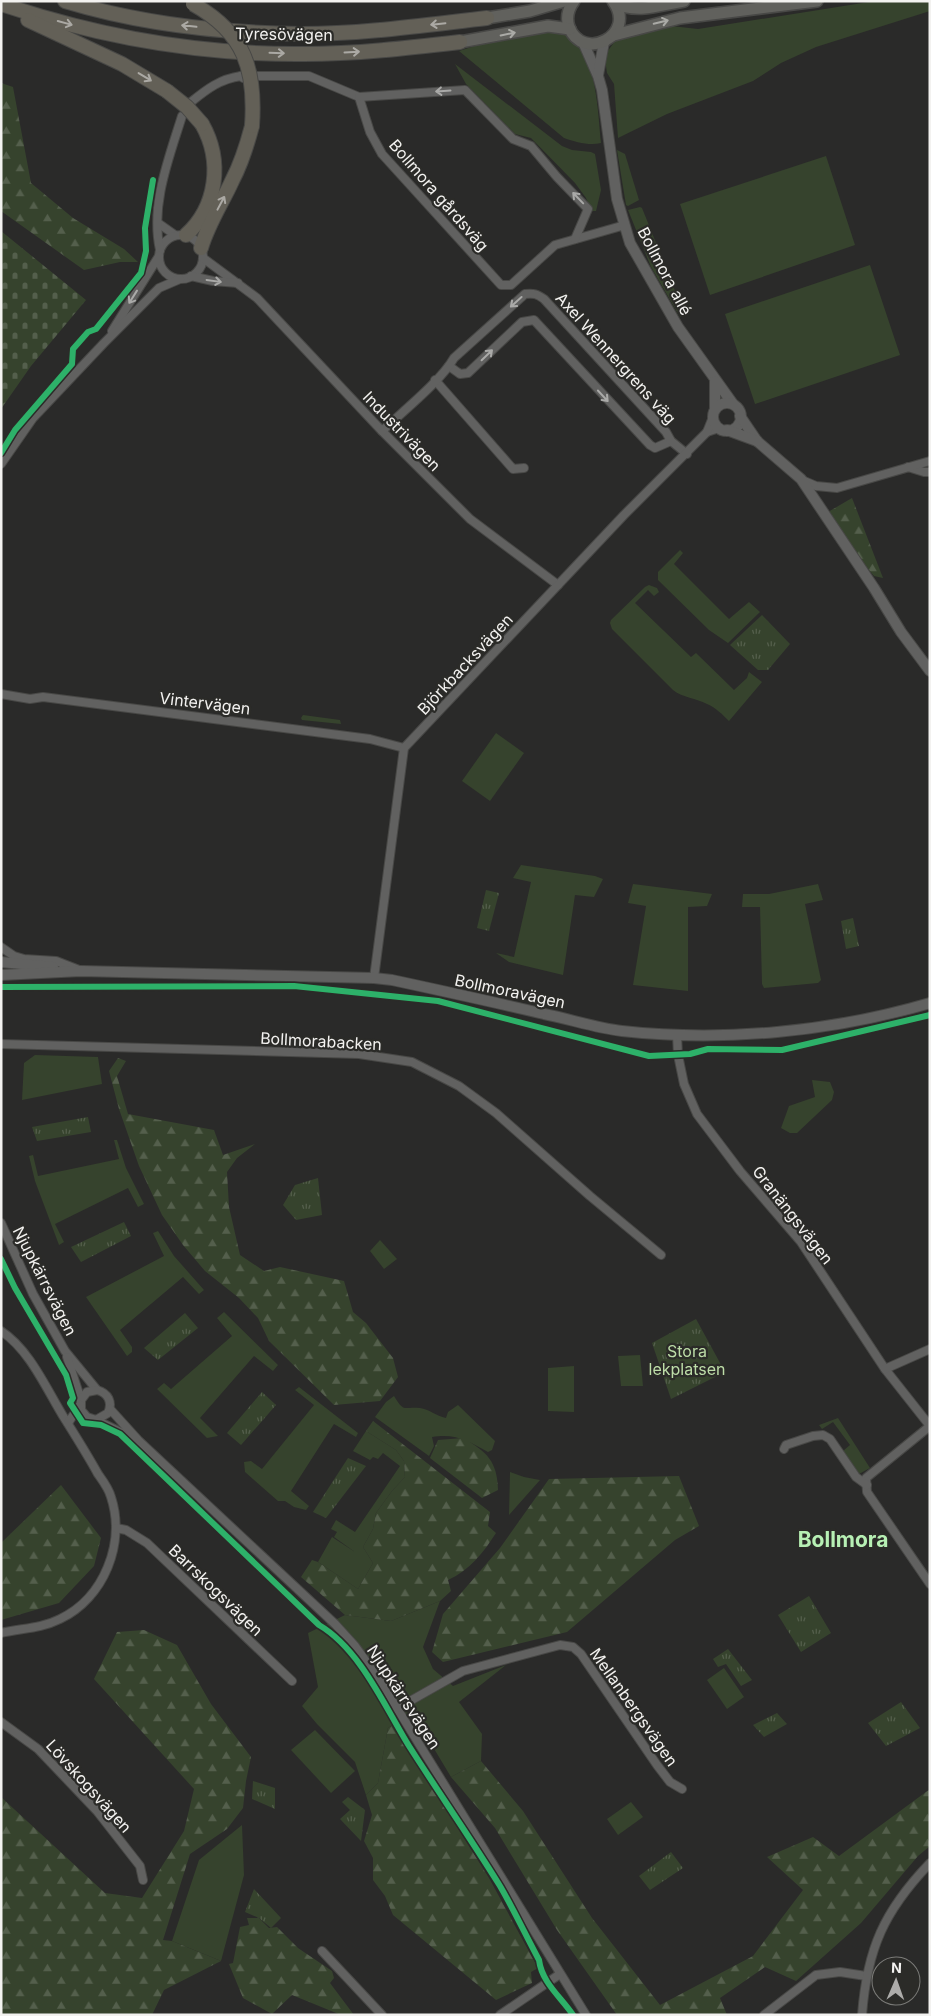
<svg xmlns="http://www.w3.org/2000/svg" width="931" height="2016" font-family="Inter,sans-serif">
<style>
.grass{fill:#36432d}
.forest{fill:url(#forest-firs)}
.cemetery{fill:url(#cemetery-stones)}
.park{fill:url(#park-tufts)}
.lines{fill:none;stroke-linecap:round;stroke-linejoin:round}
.minor-casing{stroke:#484846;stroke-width:10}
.tertiary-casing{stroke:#484846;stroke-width:12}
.secondary-casing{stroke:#484846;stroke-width:14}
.motorway-casing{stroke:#484846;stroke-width:16}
.minor{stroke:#616160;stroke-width:8}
.tertiary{stroke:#616160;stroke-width:10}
.secondary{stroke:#61615d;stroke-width:11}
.motorway{stroke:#636057;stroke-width:14}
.motorway-bridge-casing{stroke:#484846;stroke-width:16;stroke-linecap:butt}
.motorway-bridge{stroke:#636057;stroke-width:14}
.cycleway-casing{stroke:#2b2b28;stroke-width:9}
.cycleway{stroke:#2db169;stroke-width:6}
.oneway{stroke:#aaaaa6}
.oneway2{stroke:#aba9a4}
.oneway3{stroke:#aaaaa8}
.labels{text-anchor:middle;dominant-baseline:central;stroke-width:4.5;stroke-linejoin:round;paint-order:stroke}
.street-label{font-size:16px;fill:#f3f2f0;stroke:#2b2b28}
.park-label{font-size:16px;fill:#bddda8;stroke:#2b2b28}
.district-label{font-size:21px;font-weight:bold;fill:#b7f0b4;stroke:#2b2b28}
</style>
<defs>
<pattern id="forest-firs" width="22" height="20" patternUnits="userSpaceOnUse" patternTransform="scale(1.25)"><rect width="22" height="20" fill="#36432d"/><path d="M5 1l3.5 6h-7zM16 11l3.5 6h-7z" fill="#545f4c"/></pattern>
<pattern id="cemetery-stones" width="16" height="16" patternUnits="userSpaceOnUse" patternTransform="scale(1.25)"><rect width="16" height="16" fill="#36432d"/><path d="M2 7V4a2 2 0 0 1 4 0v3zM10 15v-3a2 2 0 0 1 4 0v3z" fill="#545f4c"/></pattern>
<pattern id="park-tufts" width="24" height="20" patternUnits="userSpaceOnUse" patternTransform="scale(1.25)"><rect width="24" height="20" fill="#36432d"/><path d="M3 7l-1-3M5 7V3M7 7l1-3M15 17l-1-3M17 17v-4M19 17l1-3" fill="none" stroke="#545f4c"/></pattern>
</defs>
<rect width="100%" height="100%" fill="#2a2a29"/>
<!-- grass -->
<g class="grass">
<polygon points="875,1 930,1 930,11 816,47 781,63 753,81 667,114 618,138 614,84 607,73 605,59 607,52 618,37 671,26 698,29"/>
<path d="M562,29C567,33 575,38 579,44C597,72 598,111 601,143C589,146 576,142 564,138L459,51L506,36Z"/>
<polygon points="455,64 562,146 572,150 591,152 595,154 601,190 596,211 591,211 586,198 575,183 531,138 515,134 466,84"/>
<polygon points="617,150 625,154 639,200 628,206 626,205"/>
<polygon points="826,156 855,245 710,295 680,204"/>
<path d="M640,207L642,208C657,244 670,281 686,316L680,317L651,267L628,210Z"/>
<polygon points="870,265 900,355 755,404 725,314"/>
<polygon points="680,550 683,553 674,564 729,619 749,602 760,612 728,643 709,630 658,580 658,572"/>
<path d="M649,585L657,588L659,592L654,596L648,590L635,603L691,657L696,653L734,690L747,678L749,672L762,682L729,721C722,714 716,708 707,704C696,698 683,698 673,690L612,629L610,623L611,620L645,587Z"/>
<polygon points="303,715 340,720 341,724 302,720 301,718"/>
<polygon points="496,733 524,753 490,801 462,781"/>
<polygon points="521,865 595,876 603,879 594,897 575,895 563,975 509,962 496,953 514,957 531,882 513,878"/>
<polygon points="633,884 712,894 707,906 688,907 688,991 633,985 646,906 628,903"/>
<polygon points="818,884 823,900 805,904 821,980 818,983 764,988 762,984 760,907 742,907 743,894 769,894"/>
<polygon points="35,1055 98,1057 102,1084 22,1100 24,1063"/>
<polygon points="812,1080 830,1082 834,1092 832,1100 797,1133 790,1133 781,1128 789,1106 815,1097"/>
<polygon points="114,1140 117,1140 126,1168 144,1204 138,1207 128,1188 55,1224 64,1242 59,1245 35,1181 29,1156 33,1155 38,1176 119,1159"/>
<polygon points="158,1231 174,1256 204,1290 199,1294 183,1277 120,1330 132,1347 132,1352 127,1356 86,1297 164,1256 153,1233"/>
<polygon points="380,1240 397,1259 384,1269 370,1251"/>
<polygon points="224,1312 278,1365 273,1371 254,1356 200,1418 218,1436 207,1438 157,1389 164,1383 171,1389 232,1336 217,1318"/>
<polygon points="640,1355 643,1386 621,1386 618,1356"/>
<polygon points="574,1366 574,1412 548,1411 548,1368"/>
<polygon points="299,1387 358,1433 356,1437 334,1424 291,1491 309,1506 306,1510 294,1507 285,1501 278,1501 245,1472 244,1462 251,1461 262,1469 314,1405 295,1390"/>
<path d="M394,1396C405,1414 404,1406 420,1408C429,1409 436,1416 446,1418L448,1412L458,1405L495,1441L492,1450L488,1452C468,1441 456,1433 432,1437L434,1446L429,1456L375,1417L386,1402Z"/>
<polygon points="838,1418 870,1468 859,1474 843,1451 850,1445 833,1422 822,1429 819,1425"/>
<polygon points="366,1431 396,1450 404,1461 405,1477 392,1491 376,1513 373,1529 363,1547 373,1563 358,1589 318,1562 332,1537 355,1552 334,1537 337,1532 331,1529 336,1520 355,1532 400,1466 383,1453 378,1459 373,1457 370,1460 353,1451"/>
<polygon points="510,1472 524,1477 540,1480 509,1515"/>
<polygon points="440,1601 423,1647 433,1669 453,1686 506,1665 459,1702 482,1734 481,1761 451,1777 412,1712 388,1728 378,1783 366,1795 355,1762 317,1724 302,1706 318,1687 308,1633 345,1615 391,1621"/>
<polygon points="724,1668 744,1697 727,1709 707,1680"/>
<polygon points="315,1730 355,1771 331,1793 291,1750"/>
<polygon points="631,1802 643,1817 618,1835 607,1819"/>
<polygon points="242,1825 244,1875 221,1961 172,1941 199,1860"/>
</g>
<!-- forest -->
<g class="forest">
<polygon points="1,83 13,87 31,183 73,218 124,249 138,262 120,262 84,270 1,211"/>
<polygon points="852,498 883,578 874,576 869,570 828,512"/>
<polygon points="118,1058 126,1061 117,1076 128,1114 214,1130 223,1155 255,1144 237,1158 227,1172 229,1207 240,1255 264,1271 280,1267 344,1281 353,1312 366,1323 393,1358 398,1377 380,1401 334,1405 269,1341 258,1318 239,1298 205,1271 183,1245 162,1215 139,1166 119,1109 109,1071"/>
<path d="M373,1421L490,1512L488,1526L496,1533C483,1553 470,1570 448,1580L451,1591L440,1601L391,1621L345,1615L301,1577L312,1560L318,1562L358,1589L373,1563L363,1547L373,1529L376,1513L392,1491L405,1477L404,1461L396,1450L366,1431Z"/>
<path d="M463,1438C487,1452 497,1461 498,1490L482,1498L430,1458L438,1440Z"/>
<polygon points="679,1476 699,1526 675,1540 567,1632 443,1662 432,1652 443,1614 500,1548 549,1479"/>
<polygon points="61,1485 101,1538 94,1566 59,1603 1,1620 1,1543"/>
<polygon points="144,1630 177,1645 211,1704 251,1757 246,1781 243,1808 227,1829 190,1854 163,1940 172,1941 221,1961 164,1990 152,2015 1,2015 1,1797 105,1893 142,1898 184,1831 194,1789 94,1679 117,1632"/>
<polygon points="393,1725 489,1878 538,1968 531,1972 532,1983 496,2000 393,1915 385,1896 373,1880 373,1858 364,1841 372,1815 366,1795 378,1783 388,1728"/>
<polygon points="481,1761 523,1811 592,1918 660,2005 753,1956 803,1890 767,1857 813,1837 839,1856 930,1789 930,1846 918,1856 861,1923 796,1981 765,1967 720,1998 727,2015 617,2015 557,1930 495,1828 451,1777"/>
<polygon points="247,1918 259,1918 269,1928 277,1927 298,1948 332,1971 334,1978 330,1983 354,2015 341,2015 292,1995 272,2014 243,1998 229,1964 233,1963 240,1927 249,1925"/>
</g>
<!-- cemetery -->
<polygon class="cemetery" points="1,231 86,300 31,366 1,409"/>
<!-- park -->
<g class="park">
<polygon points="762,615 790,644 768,670 758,670 730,645"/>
<polygon points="486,890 499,893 489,931 477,928"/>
<polygon points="853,918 859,946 846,949 841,921"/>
<polygon points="88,1117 91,1132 37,1141 32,1127"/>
<polygon points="318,1178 322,1215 296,1220 283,1205 295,1185"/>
<polygon points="124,1222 131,1236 81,1262 71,1247"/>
<polygon points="185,1313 198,1328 158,1360 144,1348"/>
<polygon points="696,1319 725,1372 671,1399 652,1343"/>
<polygon points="262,1392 276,1405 241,1445 227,1433"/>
<polygon points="348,1458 366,1466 326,1518 313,1512"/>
<polygon points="809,1596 831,1633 801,1652 778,1615"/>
<polygon points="728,1649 752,1680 741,1686 726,1664 718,1667 713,1659"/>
<polygon points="901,1702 920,1728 886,1746 868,1723"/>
<polygon points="777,1713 787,1724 764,1737 753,1725"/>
<polygon points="253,1781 275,1788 275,1809 252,1799"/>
<polygon points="348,1797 365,1810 361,1841 340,1819 350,1810 342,1802"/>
<polygon points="671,1852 683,1868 650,1890 639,1876"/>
<polygon points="254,1889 281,1918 271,1928 259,1918 245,1912"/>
</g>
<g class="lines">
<!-- minor casing -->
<g class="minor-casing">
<g id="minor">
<polyline points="241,76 309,76 359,97 370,132 382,154 501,285 511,285 555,245 625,225"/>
<polyline points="359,97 465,90 513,139 531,146 557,177 588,209 575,239"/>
<path d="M191,102C207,89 220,79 241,76L243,78"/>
<polyline points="158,223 175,235"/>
<circle cx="181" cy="257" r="22"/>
<path d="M160,250C150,205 169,158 182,116"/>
<polyline points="203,258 257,298 382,431 470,519 558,585"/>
<polyline points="191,276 213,281 238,283"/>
<polyline points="112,331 159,256"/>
<polyline points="449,366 460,374 468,373 522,322 534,320 650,445 655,448 671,441"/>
<polyline points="435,380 513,469 524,468"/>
<path d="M382,431C402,412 441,381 454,358L525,294C534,293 537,294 544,299L666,432L671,441L687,454"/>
<polyline points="707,432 719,428"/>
<polyline points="1,464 33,418 104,343 159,288 180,279"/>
<polyline points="908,467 924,472 930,472"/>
<polyline points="802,480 816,486 837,488 930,461"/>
<polyline points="1,694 30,699 43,697 370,739 404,748"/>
<polyline points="1,947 14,956 24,959 56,961 79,970"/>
<polyline points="374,978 404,748 624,515 707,432 713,417"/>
<polyline points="677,1035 678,1055 684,1084 697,1114 740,1171 801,1242 885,1369 930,1426"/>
<polyline points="1,1044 359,1054 412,1062 459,1086 496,1113 590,1196 661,1255"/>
<path d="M1,1223L33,1294L65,1351L97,1390C108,1393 113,1402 108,1413L96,1420"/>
<path d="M1,1331C29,1349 46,1388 63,1416C75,1435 87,1454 98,1474C103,1481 109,1489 111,1497C126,1543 104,1598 60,1619C40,1629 22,1628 1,1633"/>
<polyline points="67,1357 81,1400 81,1410 87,1417 96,1420 135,1439"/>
<polyline points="885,1369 930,1349"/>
<polyline points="81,1400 87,1392 97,1390"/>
<polyline points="110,1409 139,1441 335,1624 355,1646 379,1679 586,2015"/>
<polyline points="68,1423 80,1405"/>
<polyline points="930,1426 866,1478 867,1492 930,1584"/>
<polyline points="784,1449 786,1445 813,1436 823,1435 830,1439 856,1477 867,1485"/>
<polyline points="116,1528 126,1530 147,1543 292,1681"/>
<polyline points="396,1709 463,1671 560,1645 573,1647 581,1654 657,1765 670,1782 682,1789"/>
<polyline points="1,1722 38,1749 97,1811 140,1866 143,1880"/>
<polyline points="322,1951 382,2015"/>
<polyline points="500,2015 560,1974"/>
<polyline points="764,2015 816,1975 840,1972 866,1976"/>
<path d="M862,2015C867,1949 884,1911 930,1863"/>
</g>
</g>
<!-- tertiary casing -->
<g class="tertiary-casing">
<g id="tertiary">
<polyline points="583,42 598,76 602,90 617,199 630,243 678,327 733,404"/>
<polyline points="598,75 604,42"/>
<polyline points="715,381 715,409"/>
<circle cx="727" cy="417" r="14"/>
<polyline points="740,416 757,441 801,479 874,588 901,632 930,671"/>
<polyline points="727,430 757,441"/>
<polyline points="1,962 53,967"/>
<path d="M1,975L81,971L374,978L392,980C443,991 494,1002 544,1014C570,1019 596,1028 622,1031C724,1042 831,1032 930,1003"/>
</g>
</g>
<!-- secondary casing -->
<g class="secondary-casing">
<g id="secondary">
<path d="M574,1C568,9 566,18 569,27C583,63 638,35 613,1"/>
<path d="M615,3C636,14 661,5 684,1"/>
<polyline points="487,18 530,11 564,1"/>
<polyline points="614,35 680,18 817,1"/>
<polyline points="460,42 548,26 570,29"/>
</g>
</g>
<!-- motorway casing -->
<g class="motorway-casing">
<g id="motorway">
<path d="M65,1C141,24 222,33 301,34C363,34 425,25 487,18"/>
<path d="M1,4C99,37 201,55 304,54C356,54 408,48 460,42"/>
<polyline points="28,20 122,64 167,91"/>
<path d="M186,235C217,207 223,161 202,124"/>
<path d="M201,248C208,224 222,203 232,181C241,164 247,145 252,126"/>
</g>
</g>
<!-- minor -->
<use href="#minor" class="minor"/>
<!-- tertiary -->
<use href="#tertiary" class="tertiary"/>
<!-- secondary -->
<use href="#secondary" class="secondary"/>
<!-- motorway -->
<use href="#motorway" class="motorway"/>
<!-- motorway-bridge casing -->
<g class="motorway-bridge-casing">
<g id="motorway-bridge">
<path d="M193,4C245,33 256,70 252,126"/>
<polyline points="167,91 187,107 202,124"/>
</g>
</g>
<!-- motorway-bridge -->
<use href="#motorway-bridge" class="motorway-bridge"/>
<!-- cycleway casing -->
<g class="cycleway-casing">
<g id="cycleway">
<polyline points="1,453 15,430 72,364 73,349 88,332 96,329 141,273 146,251 145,228 153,180"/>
<polyline points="1,987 294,986 438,1001 649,1056 690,1054 708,1049 782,1050 930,1015"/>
<path d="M1,1259L15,1288L66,1375L73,1398L70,1403L83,1423L101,1425L120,1434L319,1625C360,1649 385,1707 409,1746C439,1793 471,1839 500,1886C514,1910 526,1936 539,1960C542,1983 561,1997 573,2015"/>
</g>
</g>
<!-- cycleway -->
<use href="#cycleway" class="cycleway"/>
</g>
<!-- one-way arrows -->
<defs><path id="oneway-shaft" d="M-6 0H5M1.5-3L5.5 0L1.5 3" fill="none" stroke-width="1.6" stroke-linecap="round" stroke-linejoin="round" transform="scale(1.25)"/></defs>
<g class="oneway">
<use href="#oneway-shaft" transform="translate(661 22) rotate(-13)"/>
<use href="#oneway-shaft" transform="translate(508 34) rotate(-12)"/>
</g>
<g class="oneway2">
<use href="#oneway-shaft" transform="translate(65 23) rotate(15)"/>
<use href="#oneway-shaft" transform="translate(438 24) rotate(174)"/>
<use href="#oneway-shaft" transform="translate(189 26) rotate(-174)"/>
<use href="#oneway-shaft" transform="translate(352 52) rotate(-3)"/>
<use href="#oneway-shaft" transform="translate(277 53) rotate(2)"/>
<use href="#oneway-shaft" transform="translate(145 77) rotate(31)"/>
<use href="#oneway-shaft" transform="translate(221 203) rotate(-62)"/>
</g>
<g class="oneway3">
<use href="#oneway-shaft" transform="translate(443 91) rotate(176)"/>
<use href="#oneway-shaft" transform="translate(578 198) rotate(-134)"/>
<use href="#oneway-shaft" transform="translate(214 281) rotate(8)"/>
<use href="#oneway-shaft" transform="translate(133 297) rotate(122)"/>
<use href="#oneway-shaft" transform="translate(516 302) rotate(138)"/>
<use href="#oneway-shaft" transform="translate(487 355) rotate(-44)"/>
<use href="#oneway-shaft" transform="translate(603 396) rotate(47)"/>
</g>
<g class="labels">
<!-- street labels -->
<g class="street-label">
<text transform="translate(284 34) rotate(1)">Tyresövägen</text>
<text transform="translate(439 195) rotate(49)">Bollmora gårdsväg</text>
<text transform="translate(665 271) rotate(62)">Bollmora allé</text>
<text transform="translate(616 358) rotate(48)">Axel Wennergrens väg</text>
<text transform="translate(402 431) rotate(46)">Industrivägen</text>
<text transform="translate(465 664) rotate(-47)">Björkbacksvägen</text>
<text transform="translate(205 703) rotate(7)">Vintervägen</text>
<text transform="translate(510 991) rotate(12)">Bollmoravägen</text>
<text transform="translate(321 1041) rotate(3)">Bollmorabacken</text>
<text transform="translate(793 1215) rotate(52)">Granängsvägen</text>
<text transform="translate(45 1281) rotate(63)">Njupkärrsvägen</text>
<text transform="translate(216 1590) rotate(44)">Barrskogsvägen</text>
<text transform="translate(404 1697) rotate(57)">Njupkärrsvägen</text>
<text transform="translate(634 1707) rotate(55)">Mellanbergsvägen</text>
<text transform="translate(89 1786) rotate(48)">Lövskogsvägen</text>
</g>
<!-- park labels -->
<g class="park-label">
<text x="687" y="1351">Stora<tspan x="687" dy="18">lekplatsen</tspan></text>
</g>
<!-- district labels -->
<g class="district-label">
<text x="843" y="1539">Bollmora</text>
</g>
</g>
<!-- border -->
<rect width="931" height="2016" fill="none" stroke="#f3f2f0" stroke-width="5"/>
<!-- north arrow -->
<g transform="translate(896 1981) rotate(2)"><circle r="24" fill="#2b2b28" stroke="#7b7b78"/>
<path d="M0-4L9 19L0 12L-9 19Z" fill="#adacaa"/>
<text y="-8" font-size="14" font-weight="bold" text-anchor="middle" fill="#f3f2f0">N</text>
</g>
</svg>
